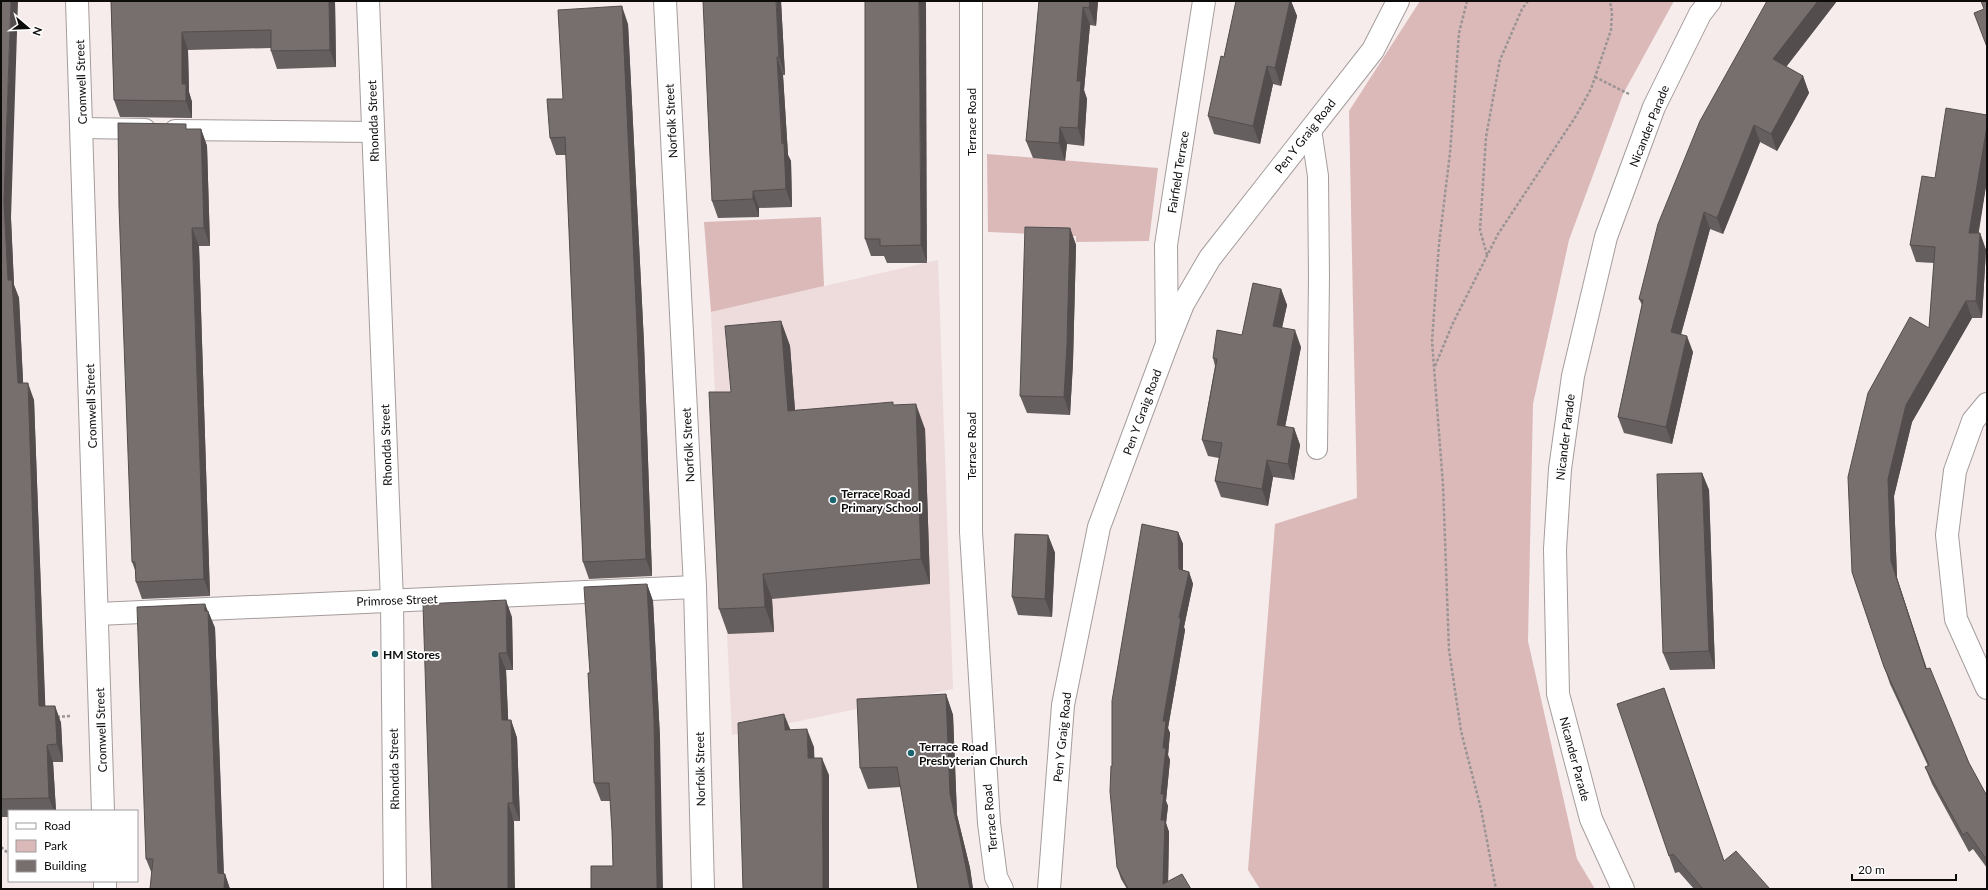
<svg xmlns="http://www.w3.org/2000/svg" width="1988" height="890" font-family="Lato,sans-serif">
<style>
.built{fill:#eedcdc}
.green{fill:#dbb9b9}
.lines{fill:none;stroke-linecap:round;stroke-linejoin:round}
.lane-casing{stroke:#a59c9c;stroke-width:22}
.street-casing{stroke:#a59c9c;stroke-width:24}
.secondary-casing{stroke:#a59c9c;stroke-width:24}
.path{stroke:#9b9494;stroke-width:2.5;stroke-dasharray:3 2;stroke-linecap:butt}
.lane{stroke:#fff;stroke-width:20}
.street{stroke:#fff;stroke-width:22}
.secondary{stroke:#fff;stroke-width:22}
.wall{fill:#665f5f}
.shaded-wall{fill:#534d4d}
.building{fill:#776e6e;stroke:#534d4d}
.poi-dot{fill:#19646f;stroke:#fff;stroke-width:1.5}
.labels{text-anchor:middle;dominant-baseline:central;stroke-width:3.5;stroke-linejoin:round;paint-order:stroke}
.street-label{font-size:12px;fill:#0e0b0b;stroke:#fff}
.poi-label{font-size:12px;font-weight:bold;fill:#0e0b0b;stroke:#fff;text-anchor:start}
</style>
<rect width="100%" height="100%" fill="#f6ecec"/>
<!-- built -->
<polygon class="built" points="938,260 953,689 732,735 711,312"/>
<!-- green -->
<g class="green">
<polygon points="1420,1 1674,1 1623,94 1569,240 1533,404 1528,641 1577,859 1595,889 1260,889 1248,870 1275,524 1357,498 1349,111"/>
<polygon points="987,154 1158,168 1149,241 1076,242 1076,236 988,232"/>
<polygon points="821,217 824,286 711,312 704,222"/>
</g>
<g class="lines">
<!-- lane casing -->
<g class="lane-casing">
<g id="lane">
<polyline points="82,128 145,129"/>
<polyline points="1311,129 1318,176 1319,277 1317,449"/>
<polyline points="175,130 373,132"/>
</g>
</g>
<!-- street casing -->
<g class="street-casing">
<g id="street">
<polyline points="77,1 103,811"/>
<polyline points="368,1 392,601 395,889"/>
<polyline points="665,1 695,587 703,889"/>
<polyline points="971,1 971,532 989,823 996,877 1002,889"/>
<polyline points="1167,344 1166,245 1204,1"/>
<polyline points="1987,404 1973,421 1955,471 1947,535 1956,619 1987,688"/>
<polyline points="98,614 695,587"/>
<polyline points="105,881 105,889"/>
<polyline points="1623,889 1591,819 1558,694 1555,549 1560,469 1573,376 1606,237 1654,107 1700,14 1710,1"/>
</g>
</g>
<!-- secondary casing -->
<g class="secondary-casing">
<polyline id="secondary" points="1049,889 1063,705 1099,527 1167,344 1183,304 1210,258 1373,50 1398,1"/>
</g>
<!-- path -->
<g class="path">
<polyline points="1467,1 1459,33 1450,153 1439,244 1432,341 1443,485 1449,650 1461,731 1481,809 1496,889"/>
<polyline points="1595,77 1629,94"/>
<polyline points="1487,255 1480,230 1486,137 1500,60 1522,9 1528,1"/>
<polyline points="1435,366 1453,323 1498,234 1576,116 1591,89 1611,30 1612,13 1610,1"/>
<polyline points="57,717 70,716"/>
<polyline points="1,847 9,854"/>
</g>
<!-- lane -->
<use href="#lane" class="lane"/>
<!-- street -->
<use href="#street" class="street"/>
<!-- secondary -->
<use href="#secondary" class="secondary"/>
</g>
<!-- wall -->
<g class="wall">
<polygon points="1,1 14,285 19,298 23,383 34,400 45,706 55,706 61,723 63,762 53,762 56,811 9,811 9,817 1,817"/>
<polygon points="111,1 335,1 336,67 277,69 271,51 271,48 188,50 189,92 192,102 192,118 120,117 114,100"/>
<polygon points="781,1 785,75 783,75 788,155 791,161 792,207 759,208 759,217 718,218 712,201"/>
<polygon points="865,1 927,263 887,263 884,256 871,256 865,239"/>
<polygon points="1039,1 1098,1 1096,26 1090,25 1084,90 1087,99 1084,146 1067,144 1065,161 1033,158 1026,141"/>
<polygon points="1236,1 1291,1 1297,16 1281,86 1273,84 1260,144 1214,134 1208,116 1224,57"/>
<polygon points="1767,1 1837,1 1786,67 1803,76 1809,93 1777,151 1760,142 1723,234 1710,229 1681,334 1693,352 1672,444 1624,433 1618,417 1642,305 1639,299"/>
<polygon points="628,24 644,343 652,576 589,579 583,562 566,155 556,155 550,138 563,99"/>
<polygon points="1987,115 1987,180 1978,233 1980,233 1986,250 1982,318 1972,318 1912,422 1894,496 1897,578 1927,669 1969,763 1987,796 1987,868 1973,849 1969,852 1932,784 1925,767 1928,766 1890,684 1852,572 1929,328 1934,263 1916,262 1910,245 1935,178"/>
<polygon points="188,129 201,129 207,146 210,246 199,246 210,596 142,599 136,582 135,570 132,562"/>
<polygon points="1070,228 1076,245 1073,362 1070,415 1027,413 1020,396"/>
<polygon points="1281,289 1287,305 1282,327 1301,347 1285,427 1294,428 1300,445 1294,480 1273,477 1268,506 1221,497 1215,481 1219,458 1208,456 1202,440 1215,366 1213,358 1242,335"/>
<polygon points="781,321 790,346 795,410 894,405 925,429 930,584 772,599 774,632 728,634 719,609 731,392"/>
<polygon points="1702,473 1709,490 1715,669 1670,670 1663,653"/>
<polygon points="1178,532 1183,544 1183,570 1189,572 1193,584 1184,627 1185,630 1168,728 1170,733 1168,755 1170,760 1166,801 1168,806 1166,823 1169,832 1168,882 1191,889 1127,889 1121,879 1117,867 1112,766"/>
<polygon points="1048,535 1055,553 1052,617 1018,615 1012,597"/>
<polygon points="647,584 653,601 660,738 613,866 612,831 611,801 601,801 594,783 590,673"/>
<polygon points="205,604 207,611 208,611 215,628 224,874 225,874 230,889 150,889 152,874 146,859"/>
<polygon points="423,604 512,617 513,670 506,670 508,720 511,720 517,738 520,821 514,821"/>
<polygon points="1664,688 1724,861 1770,889 1694,889 1679,872 1675,873 1669,856"/>
<polygon points="946,694 953,715 957,815 970,868 973,889 918,889 901,787 868,789 860,768"/>
</g>
<!-- shaded-wall -->
<g class="shaded-wall">
<polygon points="11,1 18,1 11,218 14,285 19,298 24,401 18,383 8,280 4,201"/>
<polygon points="329,1 335,1 336,67 330,50"/>
<polygon points="776,1 781,1 785,75 779,57"/>
<polygon points="919,1 926,1 927,263 921,245"/>
<polygon points="1090,1 1098,1 1096,26 1089,8"/>
<polygon points="1290,1 1291,1 1297,16 1281,86 1275,68"/>
<polygon points="1818,1 1837,1 1779,76 1773,59"/>
<polygon points="622,6 628,24 644,343 652,576 646,559"/>
<polygon points="1083,7 1090,25 1084,90 1087,99 1084,146 1078,128 1077,81"/>
<polygon points="182,32 188,50 189,92 192,102 192,118 186,101 182,84"/>
<polygon points="777,57 783,75 788,155 791,161 792,207 786,189"/>
<polygon points="1267,66 1273,84 1260,144 1253,126"/>
<polygon points="1803,76 1809,93 1777,151 1771,134"/>
<polygon points="1754,125 1760,142 1723,234 1717,218"/>
<polygon points="1987,126 1987,180 1976,250 1969,233"/>
<polygon points="1060,127 1067,144 1065,161 1059,143"/>
<polygon points="201,129 207,146 210,246 204,228"/>
<polygon points="753,191 759,208 759,217 753,199"/>
<polygon points="1704,212 1710,229 1677,349 1671,332"/>
<polygon points="192,228 199,246 210,596 204,579"/>
<polygon points="1070,228 1076,245 1073,362 1070,415 1064,397"/>
<polygon points="1980,233 1986,250 1982,318 1976,301"/>
<polygon points="1281,289 1287,305 1279,342 1273,326"/>
<polygon points="1966,301 1972,318 1912,422 1894,496 1897,578 1932,686 1926,669 1891,561 1888,479 1906,405"/>
<polygon points="781,321 790,346 797,436 788,411"/>
<polygon points="1295,330 1301,347 1282,442 1277,425"/>
<polygon points="1687,336 1693,352 1672,444 1666,427"/>
<polygon points="28,383 34,400 46,724 39,706"/>
<polygon points="916,404 925,429 930,584 921,559"/>
<polygon points="1294,428 1300,445 1294,480 1288,464"/>
<polygon points="1267,460 1273,477 1268,506 1262,489"/>
<polygon points="1702,473 1709,490 1715,669 1709,651"/>
<polygon points="1178,532 1183,544 1183,581 1179,569"/>
<polygon points="1048,535 1055,553 1052,617 1045,599"/>
<polygon points="1189,572 1193,584 1184,627 1185,630 1168,728 1170,733 1168,755 1170,760 1166,801 1168,806 1166,823 1169,832 1168,889 1163,884 1161,820 1161,794 1163,748 1163,721 1179,618"/>
<polygon points="763,574 772,599 774,632 765,607"/>
<polygon points="647,584 653,601 660,738 663,889 657,889"/>
<polygon points="506,600 512,617 513,670 507,653"/>
<polygon points="205,604 209,614 208,611 215,628 224,884 225,874 230,889 224,889 218,873"/>
<polygon points="499,653 506,670 509,738 502,720"/>
<polygon points="946,694 953,715 957,815 970,868 973,889 970,889 950,794"/>
<polygon points="55,706 61,723 63,762 57,744"/>
<polygon points="784,714 791,731 785,730"/>
<polygon points="511,720 517,738 520,821 513,803"/>
<polygon points="807,729 814,747 815,775 808,758"/>
<polygon points="47,745 53,762 56,811 54,811 49,798"/>
<polygon points="822,758 829,775 829,889 823,889"/>
<polygon points="508,803 514,821 515,889 508,889"/>
</g>
<!-- building -->
<g class="building">
<polygon points="1,1 11,1 4,201 8,280 12,280 18,383 28,383 39,706 55,706 57,744 47,745 49,798 1,799"/>
<polygon points="111,1 329,1 330,50 271,51 271,30 182,32 182,84 186,84 186,101 114,100"/>
<polygon points="703,1 776,1 779,57 777,57 782,144 784,143 786,189 753,191 753,199 712,201"/>
<polygon points="865,1 919,1 921,245 880,246 880,239 865,239"/>
<polygon points="1039,1 1090,1 1089,8 1083,7 1077,81 1081,81 1078,128 1060,127 1059,143 1026,141"/>
<polygon points="1236,1 1290,1 1275,68 1267,66 1253,126 1208,116 1221,56 1224,57"/>
<polygon points="1767,1 1818,1 1773,59 1803,76 1771,134 1754,125 1717,218 1704,212 1671,332 1687,336 1666,427 1618,417 1643,300 1639,299 1658,224 1700,121"/>
<polygon points="1981,1 1987,1 1987,47 1974,13 1984,9"/>
<polygon points="622,6 637,326 646,559 583,562 565,137 550,138 547,99 563,99 558,10"/>
<polygon points="1946,108 1987,115 1987,126 1969,233 1980,233 1976,301 1966,301 1906,405 1888,479 1891,561 1926,669 1930,668 1969,763 1987,796 1987,860 1967,832 1963,835 1925,767 1929,765 1884,667 1852,572 1848,477 1868,393 1910,317 1929,328 1935,247 1910,245 1922,176 1935,178"/>
<polygon points="118,123 186,124 186,129 201,129 204,228 192,228 204,579 136,582 135,562 132,562 119,206"/>
<polygon points="1025,227 1070,228 1067,345 1064,397 1020,396"/>
<polygon points="1253,283 1281,289 1273,326 1295,330 1277,425 1294,428 1288,464 1267,460 1262,489 1215,481 1222,443 1202,440 1217,359 1213,358 1217,330 1242,335"/>
<polygon points="781,321 788,411 893,402 893,405 916,404 921,559 763,574 765,607 719,609 709,392 731,392 725,326"/>
<polygon points="1702,473 1709,651 1663,653 1657,474"/>
<polygon points="1142,524 1178,532 1179,569 1189,572 1179,618 1181,618 1163,721 1166,721 1163,748 1166,748 1161,794 1164,794 1161,820 1165,820 1163,884 1182,874 1191,889 1128,889 1117,867 1110,791 1111,766 1112,766 1112,701"/>
<polygon points="1015,534 1048,535 1045,599 1012,597"/>
<polygon points="647,584 654,720 657,889 591,889 591,866 613,866 612,831 609,783 594,783 588,673 590,673 584,587"/>
<polygon points="506,600 507,653 499,653 502,720 511,720 513,803 508,803 508,889 432,889 423,604"/>
<polygon points="205,604 205,611 208,611 218,873 225,874 224,889 150,889 153,859 146,859 137,607"/>
<polygon points="1664,688 1724,861 1736,851 1770,889 1703,889 1673,854 1669,856 1617,704"/>
<polygon points="946,694 950,794 962,847 970,889 918,889 897,767 860,768 857,699"/>
<polygon points="784,714 785,730 807,729 808,758 822,758 823,889 743,889 738,723"/>
</g>
<!-- markers -->
<g class="poi-dot">
<circle cx="833" cy="500" r="4"/>
<circle cx="375" cy="654" r="4"/>
<circle cx="911" cy="753" r="4"/>
</g>
<g class="labels">
<!-- street labels -->
<g class="street-label">
<text transform="translate(81 82) rotate(-92)">Cromwell Street</text>
<text transform="translate(373 121) rotate(-92)">Rhondda Street</text>
<text transform="translate(671 121) rotate(-93)">Norfolk Street</text>
<text transform="translate(971 122) rotate(-90)">Terrace Road</text>
<text transform="translate(1649 126) rotate(-68)">Nicander Parade</text>
<text transform="translate(1305 136) rotate(-52)">Pen Y Graig Road</text>
<text transform="translate(1178 172) rotate(-81)">Fairfield Terrace</text>
<text transform="translate(91 406) rotate(-92)">Cromwell Street</text>
<text transform="translate(1142 412) rotate(-70)">Pen Y Graig Road</text>
<text transform="translate(1565 437) rotate(-83)">Nicander Parade</text>
<text transform="translate(386 445) rotate(-92)">Rhondda Street</text>
<text transform="translate(688 445) rotate(-93)">Norfolk Street</text>
<text transform="translate(971 446) rotate(-90)">Terrace Road</text>
<text transform="translate(397 600) rotate(-2)">Primrose Street</text>
<text transform="translate(101 730) rotate(-92)">Cromwell Street</text>
<text transform="translate(1062 737) rotate(-84)">Pen Y Graig Road</text>
<text transform="translate(1575 759) rotate(75)">Nicander Parade</text>
<text transform="translate(394 769) rotate(-91)">Rhondda Street</text>
<text transform="translate(700 769) rotate(-91)">Norfolk Street</text>
<text transform="translate(990 818) rotate(-95)">Terrace Road</text>
</g>
<!-- poi labels -->
<g class="poi-label">
<text x="841" y="493">Terrace Road<tspan x="841" dy="14">Primary School</tspan></text>
<text x="383" y="654">HM Stores</text>
<text x="919" y="746">Terrace Road<tspan x="919" dy="14">Presbyterian Church</tspan></text>
</g>
</g>
<!-- border -->
<rect width="1988" height="890" fill="none" stroke="#0e0b0b" stroke-width="4"/>
<!-- legend -->
<rect x="8" y="810" width="130" height="72" fill="#ffffff" stroke="#9f9d9d"/>
<rect x="16" y="823" width="20" height="6" fill="#ffffff" stroke="#9f9d9d"/>
<text x="44" y="830" font-size="12" fill="#0e0b0b">Road</text>
<rect x="16" y="840" width="20" height="12" fill="#dbb9b9" stroke="#9f9d9d"/>
<text x="44" y="850" font-size="12" fill="#0e0b0b">Park</text>
<rect x="16" y="860" width="20" height="12" fill="#776e6e" stroke="#9f9d9d"/>
<text x="44" y="870" font-size="12" fill="#0e0b0b">Building</text>
<!-- north arrow -->
<g transform="translate(28 28) rotate(109)" stroke="#ffffff" stroke-width="3" paint-order="stroke">
<path d="M0-3L7 15L0 10L-7 15Z" fill="#0e0b0b"/>
<text y="-6" font-size="11" font-weight="bold" text-anchor="middle" fill="#0e0b0b">N</text>
</g>
<!-- scale -->
<path d="M1852 874v6h104v-6" fill="none" stroke="#0e0b0b" stroke-width="2"/>
<text x="1858" y="874" font-size="12" fill="#0e0b0b" stroke="#ffffff" stroke-width="3" paint-order="stroke">20 m</text>
</svg>
